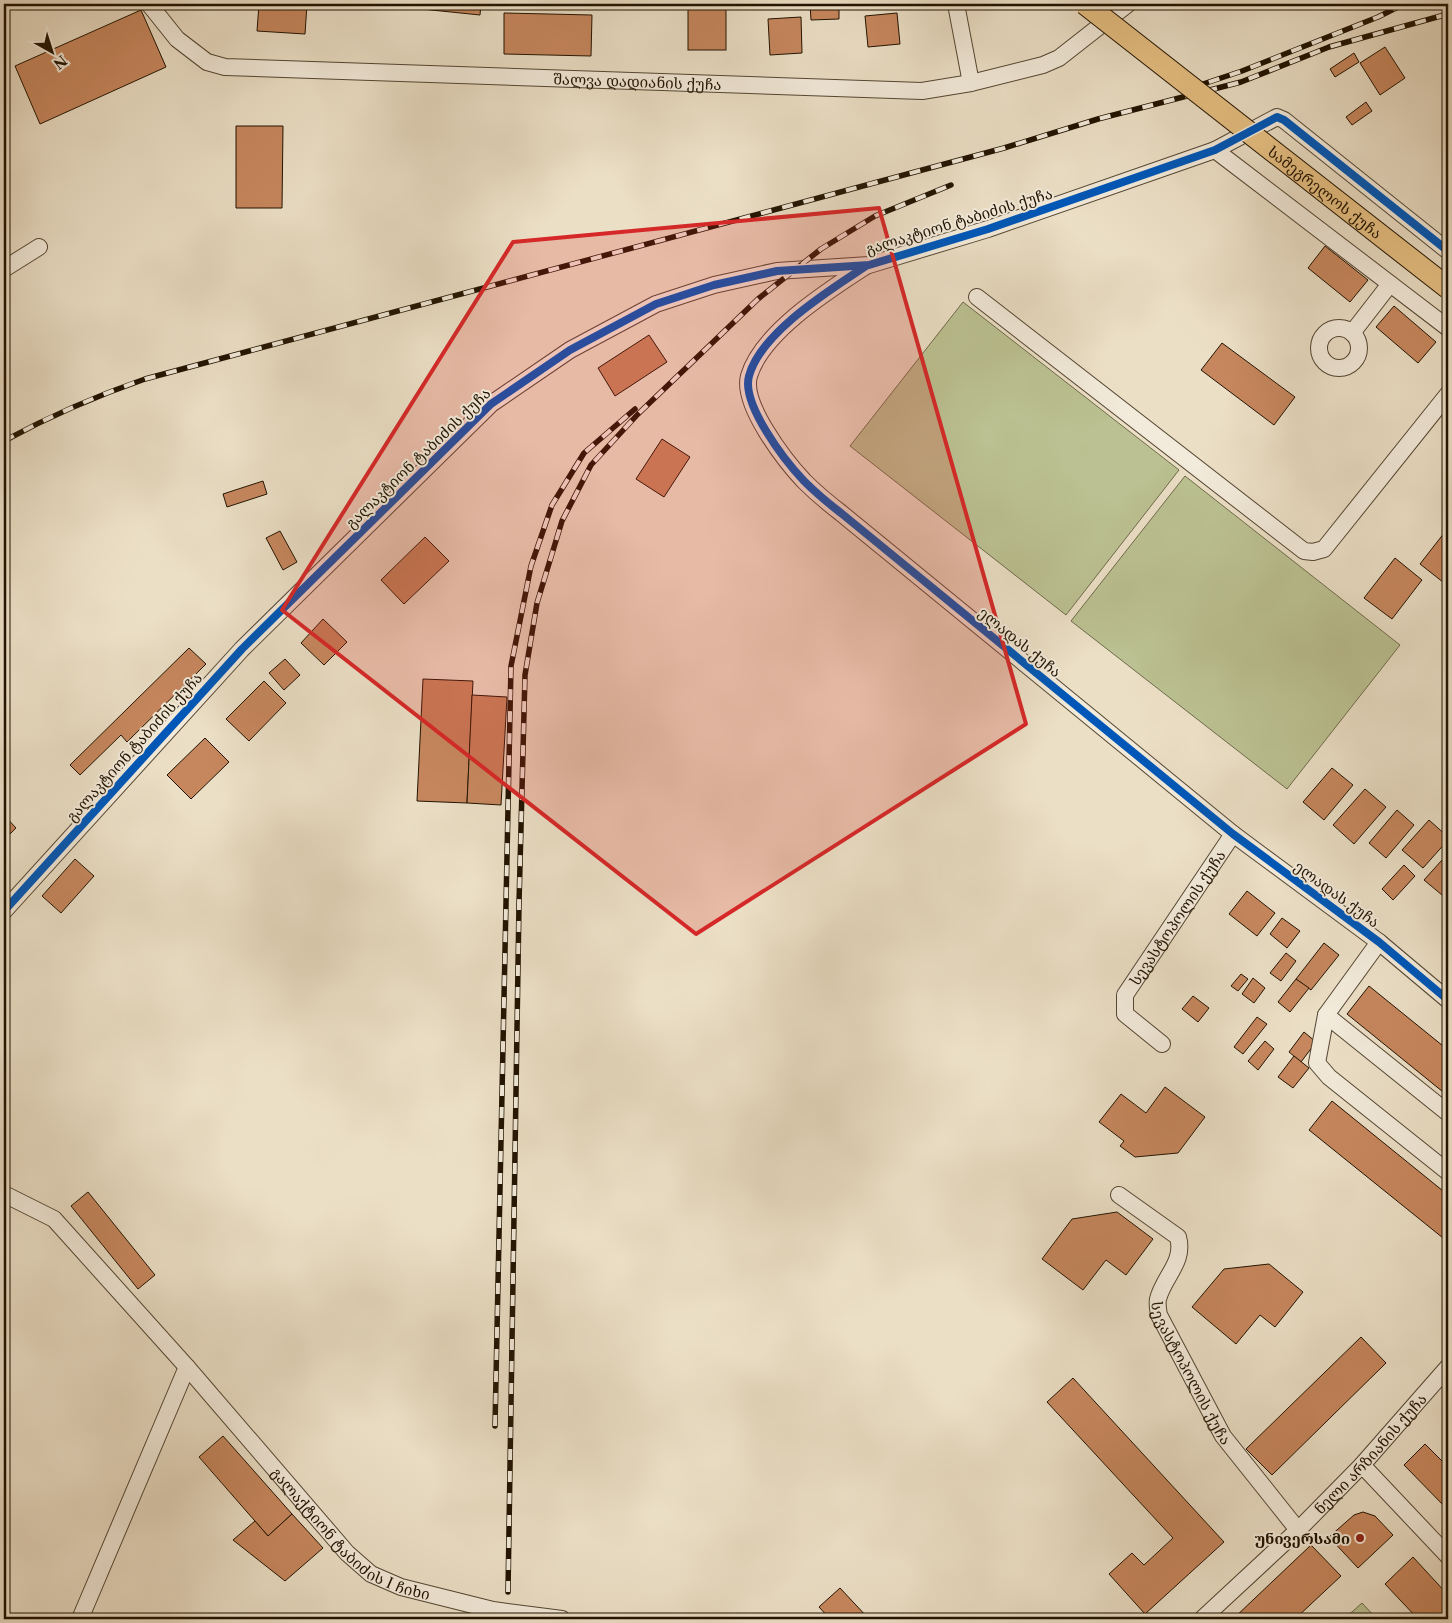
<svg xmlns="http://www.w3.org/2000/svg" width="1452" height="1623" font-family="'Libre Caslon Text','Noto Serif Georgian',serif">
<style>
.green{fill:#bbc192;stroke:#6e6a4a}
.building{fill:#c7875e;stroke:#211301}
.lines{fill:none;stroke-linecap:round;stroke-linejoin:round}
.minor-casing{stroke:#544632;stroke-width:18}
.minor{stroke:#f2eada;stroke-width:16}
.rail-casing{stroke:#211301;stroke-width:5.5}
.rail{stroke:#f2eada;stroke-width:4;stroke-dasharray:11;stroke-linecap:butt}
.major-bridge-casing{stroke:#211301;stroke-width:23;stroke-linecap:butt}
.major-bridge{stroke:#e6c083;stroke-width:21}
.cycleway-casing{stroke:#f2eada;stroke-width:11}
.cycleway{stroke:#0057b8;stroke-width:8}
.marked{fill:#d62828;fill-opacity:0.2;stroke:#d62828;stroke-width:4;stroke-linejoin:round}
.poi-dot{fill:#8f2418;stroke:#f2eada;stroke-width:2}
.labels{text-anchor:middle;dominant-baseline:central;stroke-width:4;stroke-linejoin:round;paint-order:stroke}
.street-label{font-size:15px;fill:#211301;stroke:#f2eada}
.poi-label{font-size:15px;font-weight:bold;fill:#211301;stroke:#f2eada;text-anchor:end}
</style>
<rect width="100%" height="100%" fill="#ebdfc6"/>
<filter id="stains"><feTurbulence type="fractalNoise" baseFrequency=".004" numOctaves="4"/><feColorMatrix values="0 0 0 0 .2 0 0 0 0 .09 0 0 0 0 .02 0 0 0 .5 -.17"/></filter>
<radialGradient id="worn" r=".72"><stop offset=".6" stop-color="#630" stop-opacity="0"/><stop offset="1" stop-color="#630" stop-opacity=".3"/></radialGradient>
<!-- green -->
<g class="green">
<polygon points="963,302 1179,470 1066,615 850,446"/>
<polygon points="1185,476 1400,645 1287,789 1071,621"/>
<polygon points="1362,1603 1377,1619 1344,1619"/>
</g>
<!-- building -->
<g class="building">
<polygon points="259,4 307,4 305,34 257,31"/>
<polygon points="373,4 481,4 480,15"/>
<rect x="688" y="4" width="38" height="46"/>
<polygon points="810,4 839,4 839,19 811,20"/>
<polygon points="141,10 166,67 40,124 15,66"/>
<polygon points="504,13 592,15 591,56 504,54"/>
<polygon points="897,13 900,44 868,47 865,16"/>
<polygon points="801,17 802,53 770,55 768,19"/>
<polygon points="1385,47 1405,78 1380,95 1360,63"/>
<polygon points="1354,53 1359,62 1335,77 1330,69"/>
<polygon points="1366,102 1372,111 1352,125 1346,117"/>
<polygon points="236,126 283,126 282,208 236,208"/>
<polygon points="1325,246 1368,280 1350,302 1308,268"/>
<polygon points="1394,306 1436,342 1418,363 1376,327"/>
<polygon points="649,335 667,362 615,396 598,368"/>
<polygon points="1222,343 1295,397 1274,425 1201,370"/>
<polygon points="662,439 690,457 664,497 636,479"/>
<polygon points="263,481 267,494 227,507 223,494"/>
<polygon points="1448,528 1448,586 1420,564"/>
<polygon points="280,531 297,562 283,570 266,538"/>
<polygon points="425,537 449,561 404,604 381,580"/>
<polygon points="1395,558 1422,580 1392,619 1364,598"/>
<polygon points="323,619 347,642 324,665 301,643"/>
<polygon points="189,648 206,664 127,742 121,735 80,775 70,765"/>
<polygon points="285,659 300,675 284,690 269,673"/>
<polygon points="423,679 473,681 467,803 417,801"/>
<polygon points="264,681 286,703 249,741 226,719"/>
<polygon points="472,695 507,697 501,805 467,803"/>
<polygon points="205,738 229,762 191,799 167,775"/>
<polygon points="1332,768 1353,785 1324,820 1303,802"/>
<polygon points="1365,789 1386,807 1354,844 1333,825"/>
<polygon points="1397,810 1414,825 1386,858 1369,843"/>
<polygon points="4,815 16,828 4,840"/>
<polygon points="1429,820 1448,837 1448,840 1423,868 1402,850"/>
<polygon points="75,859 94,876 61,913 42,896"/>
<polygon points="1442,860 1448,866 1448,900 1424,880"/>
<polygon points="1404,865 1415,876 1393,900 1382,889"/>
<polygon points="1247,891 1275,913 1257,936 1229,914"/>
<polygon points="1282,918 1300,931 1287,948 1270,934"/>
<polygon points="1324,943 1339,955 1311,990 1296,979"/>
<polygon points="1286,953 1296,961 1281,981 1270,973"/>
<polygon points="1241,974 1248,979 1238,991 1231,986"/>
<polygon points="1253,978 1265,988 1254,1003 1242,994"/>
<polygon points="1296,979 1309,988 1290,1012 1278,1002"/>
<polygon points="1369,986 1448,1050 1448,1096 1347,1014"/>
<polygon points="1193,996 1209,1008 1198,1022 1182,1009"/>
<polygon points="1257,1017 1267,1024 1243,1054 1234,1047"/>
<polygon points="1304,1032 1316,1042 1301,1062 1289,1052"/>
<polygon points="1265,1041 1274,1049 1258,1070 1248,1061"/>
<polygon points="1294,1056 1309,1068 1293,1088 1278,1077"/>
<polygon points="1165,1087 1205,1117 1178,1153 1135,1157 1120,1146 1124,1141 1099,1122 1121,1094 1146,1113"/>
<polygon points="1332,1101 1448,1195 1448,1242 1309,1130"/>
<polygon points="88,1192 155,1275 138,1289 71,1206"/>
<polygon points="1117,1212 1153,1239 1126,1275 1106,1260 1083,1290 1042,1259 1072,1219"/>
<polygon points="1269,1264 1303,1292 1275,1327 1260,1315 1236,1344 1192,1307 1224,1269"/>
<polygon points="1361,1337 1386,1363 1272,1475 1246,1449"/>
<polygon points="1073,1378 1224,1542 1145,1614 1109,1574 1132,1553 1144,1565 1173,1538 1047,1402"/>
<polygon points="223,1436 292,1514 268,1536 199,1457"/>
<polygon points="1425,1444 1448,1467 1448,1510 1404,1465"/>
<polygon points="1363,1512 1375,1516 1393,1535 1358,1568 1329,1537 1354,1515"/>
<polygon points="292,1514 323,1548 285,1581 233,1540 255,1521 268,1536"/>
<polygon points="1311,1545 1341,1576 1295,1619 1235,1619 1234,1618"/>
<polygon points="1413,1557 1448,1595 1448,1619 1418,1619 1385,1584"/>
<polygon points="840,1588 869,1619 830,1619 819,1607"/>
</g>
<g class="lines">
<!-- minor casing -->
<g class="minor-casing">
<g id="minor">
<path id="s1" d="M149,4L177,39L207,62L225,67L922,91L971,83L1043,65L1059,58L1128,4"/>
<polyline points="956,4 971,83"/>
<polyline points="1215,150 1448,328"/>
<path d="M866,266C829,290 762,332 749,376C741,404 785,461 804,481C815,492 828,503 841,513L1233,834L1379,942L1448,1000"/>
<polyline points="4,269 39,247"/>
<polyline points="977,297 1304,551 1313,552 1324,549 1448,394"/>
<circle cx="1339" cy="348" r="20"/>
<polyline points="1352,333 1390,284"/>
<polyline points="4,911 242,649 491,404 570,350 656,304 714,285 777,271 869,265 988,229 1215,150 1277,117 1284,120 1448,251"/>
<polyline points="1379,942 1326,1015 1317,1063 1329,1077 1448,1172"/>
<polyline points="1326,1015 1448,1113"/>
<path id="s2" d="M1162,1044L1125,1014V995L1233,834"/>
<path id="s3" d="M4,1194L54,1219L187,1367L347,1553L371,1574L401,1587L493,1610L562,1619"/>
<path id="s4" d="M1119,1195L1178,1237C1185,1262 1164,1276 1158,1299C1157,1304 1158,1310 1159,1315L1223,1436L1298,1530"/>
<polyline points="1362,1465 1448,1556"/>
<polyline points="80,1619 187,1367"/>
<path id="s5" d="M1202,1619L1298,1530L1362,1465L1448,1367"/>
</g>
</g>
<!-- minor -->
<use href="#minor" class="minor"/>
<!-- rail casing -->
<g class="rail-casing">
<g id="rail">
<polyline points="1188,89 1242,71 1378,17 1404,4"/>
<path d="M4,441C50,416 96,396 145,379L1004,148L1098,119L1241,82L1329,47L1448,14"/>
<polyline points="495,1426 511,666 531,566 552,505 584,453 635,409"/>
<polyline points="508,1592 519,904 525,675 537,603 562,521 591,465 638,414 758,299 821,249 875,216 951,185"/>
</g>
</g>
<!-- rail -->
<use href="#rail" class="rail"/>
<!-- major-bridge casing -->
<g class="major-bridge-casing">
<g id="major-bridge">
<path id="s6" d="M1085,4L1448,288"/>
</g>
</g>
<!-- major-bridge -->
<use href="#major-bridge" class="major-bridge"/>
<!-- cycleway casing -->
<g class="cycleway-casing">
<g id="cycleway">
<path d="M866,266C830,290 761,332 749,376C741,404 785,461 804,481C815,492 828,503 841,513L1233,834L1379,942L1448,1000"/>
<polyline points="4,911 242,649 491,404 570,350 656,304 714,285 777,271 869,265 988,229 1215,150 1277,117 1284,120 1448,251"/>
</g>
</g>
<!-- cycleway -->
<use href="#cycleway" class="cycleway"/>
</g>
<!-- marked area -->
<path class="marked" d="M879,208L1026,724L696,934L282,610L513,242Z"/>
<!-- markers -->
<circle class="poi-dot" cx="1360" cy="1538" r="5"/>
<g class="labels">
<!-- street labels -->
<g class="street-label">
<text stroke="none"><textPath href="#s1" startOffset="514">შალვა დადიანის ქუჩა</textPath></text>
<text stroke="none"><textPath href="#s6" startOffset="305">სამეგრელოს ქუჩა</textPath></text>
<text transform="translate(959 221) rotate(-17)">გალაკტიონ ტაბიძის ქუჩა</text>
<text transform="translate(418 458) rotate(-44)">გალაკტიონ ტაბიძის ქუჩა</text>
<text transform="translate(1020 642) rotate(39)">ელადას ქუჩა</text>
<text transform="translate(134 747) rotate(-48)">გალაკტიონ ტაბიძის ქუჩა</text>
<text transform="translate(1337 894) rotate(36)">ელადას ქუჩა</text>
<text stroke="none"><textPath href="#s2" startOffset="160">სევასტოპოლის ქუჩა</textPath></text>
<text stroke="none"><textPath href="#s4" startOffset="221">სევასტოპოლის ქუჩა</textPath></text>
<text stroke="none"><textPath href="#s5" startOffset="236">ნელი არზიანის ქუჩა</textPath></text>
<text stroke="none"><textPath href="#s3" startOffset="492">გალაქტიონ ტაბიძის I ჩიხი</textPath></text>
</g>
<!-- poi labels -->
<g class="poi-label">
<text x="1350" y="1538">უნივერსამი</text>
</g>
</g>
<!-- margin -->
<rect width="1452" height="1623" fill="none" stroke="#ebdfc6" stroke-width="20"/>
<rect x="5" y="5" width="1442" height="1613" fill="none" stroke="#211301" stroke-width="2.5"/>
<rect x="10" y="10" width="1432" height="1603" fill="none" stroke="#211301"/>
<!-- north arrow -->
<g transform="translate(52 52) rotate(141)" stroke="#f2eada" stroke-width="4" paint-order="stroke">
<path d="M0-4L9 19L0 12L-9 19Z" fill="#211301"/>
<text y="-8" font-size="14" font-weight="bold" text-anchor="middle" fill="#211301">N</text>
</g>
<rect width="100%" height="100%" filter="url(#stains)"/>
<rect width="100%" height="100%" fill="url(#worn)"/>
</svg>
